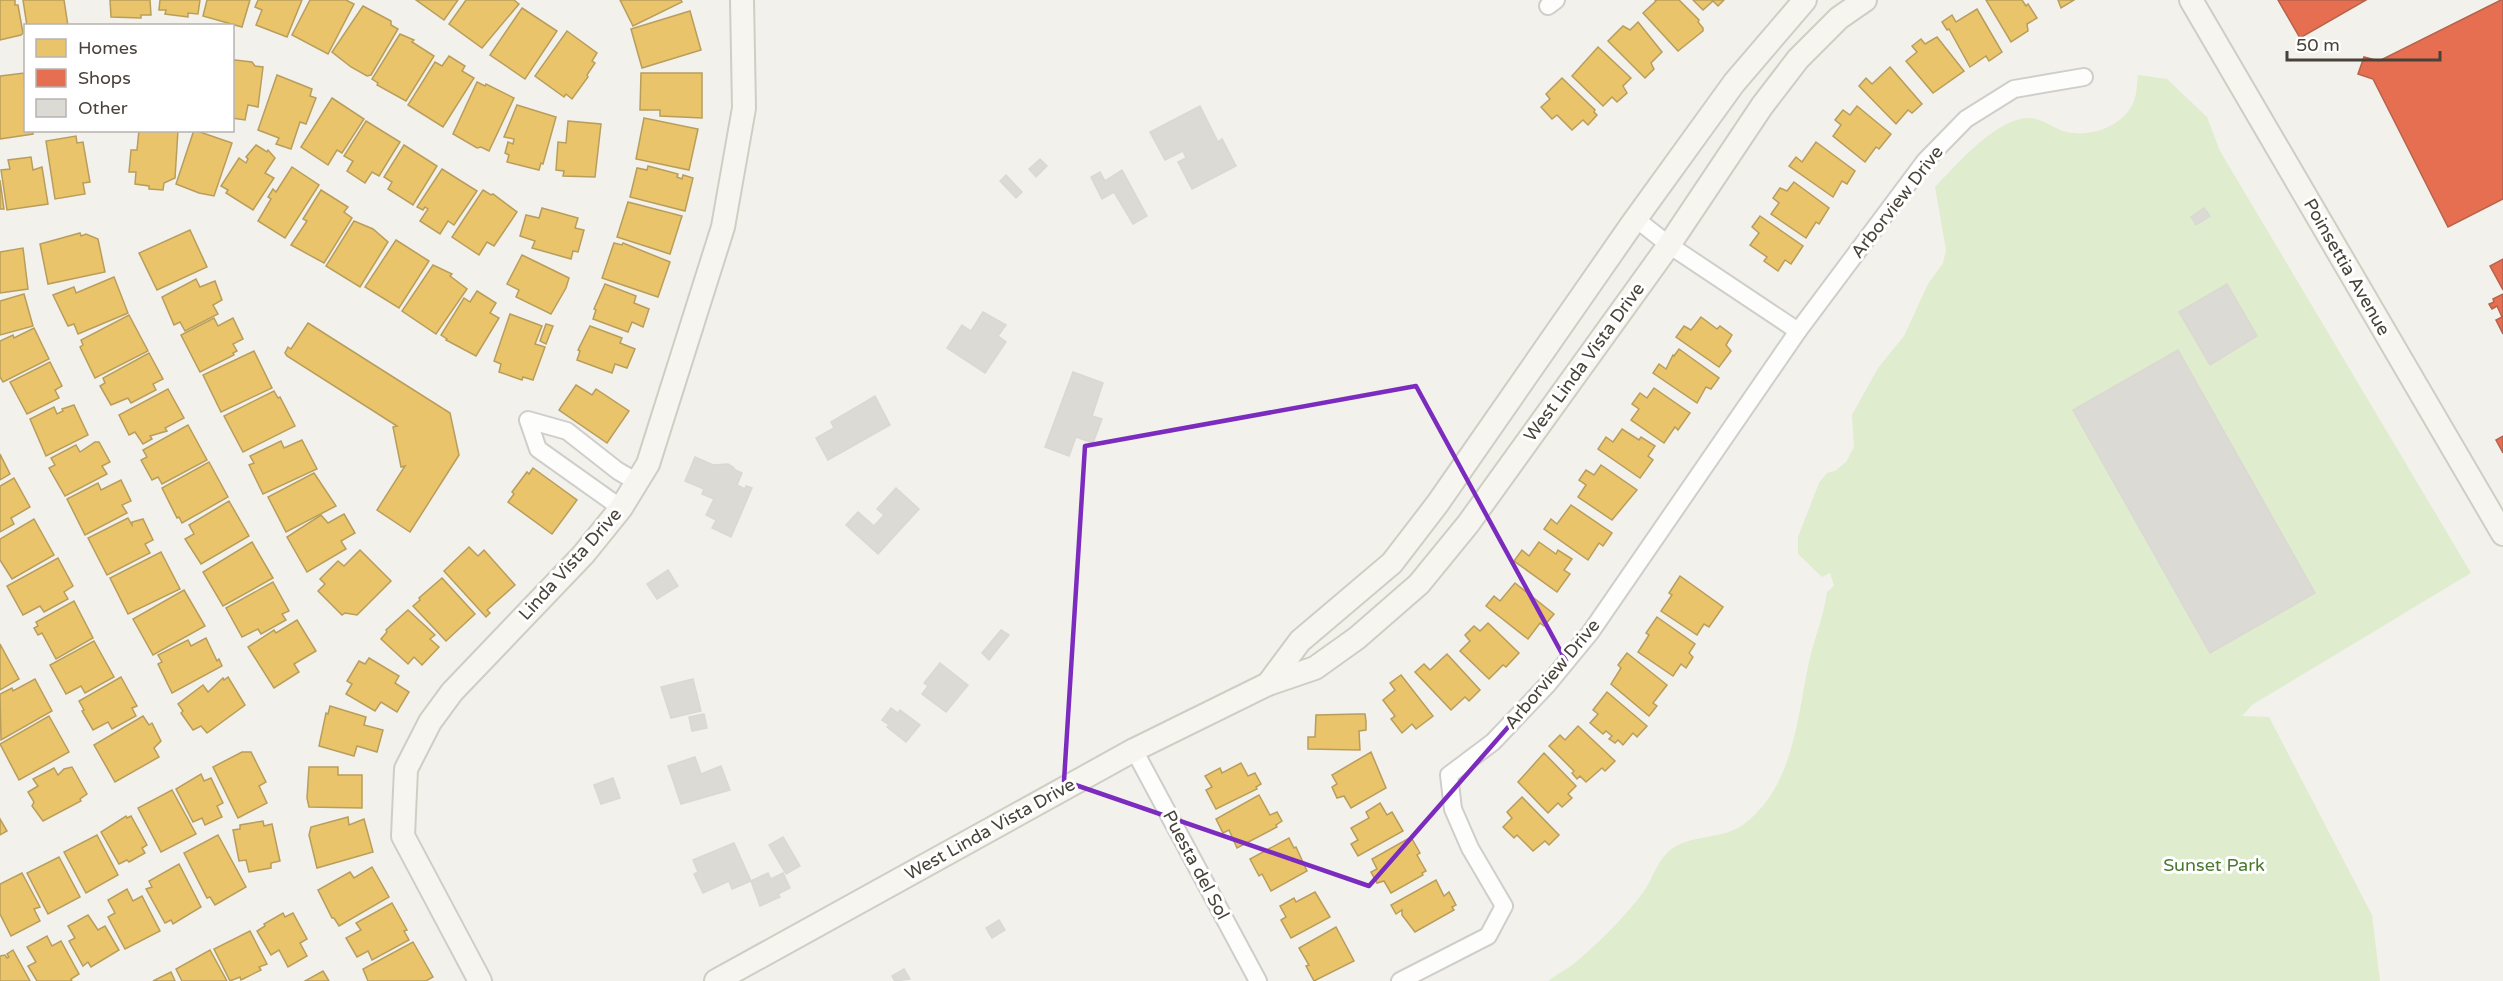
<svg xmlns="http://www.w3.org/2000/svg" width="2503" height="981" font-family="'Varela Round',sans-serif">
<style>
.green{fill:#dfecce}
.homes{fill:#e9c46a;stroke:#b99d5b;stroke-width:1.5}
.shops{fill:#e76f51;stroke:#b7624a;stroke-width:1.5}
.building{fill:#dcdad5;stroke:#dad8d2;stroke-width:1.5}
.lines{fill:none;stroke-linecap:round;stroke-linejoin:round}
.street-casing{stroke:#d0ceca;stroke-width:20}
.secondary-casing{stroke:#d0cec3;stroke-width:26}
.street{stroke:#fdfdfc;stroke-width:16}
.secondary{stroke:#f7f5f0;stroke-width:22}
.marked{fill:none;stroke:#7b2cbf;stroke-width:4.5;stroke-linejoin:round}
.labels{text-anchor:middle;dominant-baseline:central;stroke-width:6;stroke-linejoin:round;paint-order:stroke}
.street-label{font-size:18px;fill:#484238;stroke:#fff}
.park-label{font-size:18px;fill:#49792d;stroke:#fff}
</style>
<rect width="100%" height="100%" fill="#f2f1ec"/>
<!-- green -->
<path class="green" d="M2138,75L2167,79L2207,117L2220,151L2471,573L2252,705L2242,716L2269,717L2372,915L2380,981H1548C1557,974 1566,970 1575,963C1598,943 1623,919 1642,894C1652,881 1656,863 1668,852C1689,833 1722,841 1744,824C1794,786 1797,718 1809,662C1814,639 1824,616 1827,592L1834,586L1830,573L1822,577L1798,554V537L1819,483L1827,473L1835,471L1846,462L1854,447L1852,415L1878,368L1904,336L1928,284L1943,263L1946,250L1935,187C1956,165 1990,126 2020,119C2040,114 2050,128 2067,132C2092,138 2127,125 2135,98C2137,91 2137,82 2138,75Z"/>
<!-- homes -->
<g class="homes">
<polygon points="0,0 15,0 15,5 18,5 23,33 21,35 0,40"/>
<polygon points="23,0 64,0 68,26 27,26"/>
<polygon points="110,0 150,0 151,15 141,15 141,18 111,17"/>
<polygon points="160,0 200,0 198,14 188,13 188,17 165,14 166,10 159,10"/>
<polygon points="207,0 250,0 242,27 203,16"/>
<polygon points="258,0 302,0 287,37 256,25 262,10 255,7"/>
<polygon points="310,0 346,0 354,4 328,54 292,35"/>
<polygon points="416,0 458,0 444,20"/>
<polygon points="466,0 514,0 519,4 482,48 449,24"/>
<polygon points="620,0 681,0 682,2 633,26"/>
<polygon points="1655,0 1679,0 1699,20 1698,22 1703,28 1703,31 1678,51 1643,13 1656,1"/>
<polygon points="1693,0 1724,0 1718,6 1713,1 1703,10"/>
<polygon points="1986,0 2022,0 2026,6 2028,4 2037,18 2027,24 2028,31 2011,42"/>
<polygon points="2058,0 2074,0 2061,8"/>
<polygon points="363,6 391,21 391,25 398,29 371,75 367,76 351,67 332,52"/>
<polygon points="522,8 557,31 525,79 490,55"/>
<polygon points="1977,9 2002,52 1989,61 1986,56 1970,67 1949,29 1947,30 1942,22 1952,15 1956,22"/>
<polygon points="690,11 701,50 642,68 631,29"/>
<polygon points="1638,22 1662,52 1651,63 1654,69 1645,78 1608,41 1623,26 1630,30"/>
<polygon points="567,31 597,53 592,61 595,63 587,75 588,77 572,99 566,94 564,97 535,76"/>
<polygon points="400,34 414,40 412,42 434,56 406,101 377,85 378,83 372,79"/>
<polygon points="1937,37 1964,71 1933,93 1906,61 1917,52 1912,46 1921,39 1925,44"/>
<polygon points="1598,47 1631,78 1623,86 1627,93 1617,102 1612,97 1603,106 1572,76"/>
<polygon points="449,56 465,66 462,71 474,78 443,127 408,105 435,62 442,66"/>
<polygon points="235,60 252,62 255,66 263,67 258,107 248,105 245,120 232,118 232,62"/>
<polygon points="1890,67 1922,104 1912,113 1908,110 1896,124 1859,86 1866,78 1872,84"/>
<polygon points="24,73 26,130 33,130 33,134 0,139 0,76"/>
<polygon points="641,73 702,73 702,118 660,116 660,110 640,110"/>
<polygon points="277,75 312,89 310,96 316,98 306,124 300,122 291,149 276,144 279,138 258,130"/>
<polygon points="1562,78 1595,110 1594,112 1597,115 1588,125 1583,120 1572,130 1557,115 1552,119 1541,107 1550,99 1546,94"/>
<polygon points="477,82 485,86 486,84 514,98 489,151 481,147 477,148 453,134"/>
<polygon points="332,98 364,119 342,153 337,150 328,165 301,147"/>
<polygon points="517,105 556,117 543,164 541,163 539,170 507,162 509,155 505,153 508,142 513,144 514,139 504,137"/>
<polygon points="1857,106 1891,134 1879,149 1876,147 1865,162 1833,136 1841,125 1835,120 1843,110 1850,115"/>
<polygon points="644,118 698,129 689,170 636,159"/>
<polygon points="366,121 400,142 379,176 372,172 365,183 347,171 353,161 344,156"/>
<polygon points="568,121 601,124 595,177 563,176 564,171 556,170 558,142 566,143"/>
<polygon points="139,130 178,130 175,178 164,183 163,190 149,189 149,186 135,184 136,172 129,172 131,150 137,150"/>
<polygon points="194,130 232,143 214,196 199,193 176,184"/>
<polygon points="76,136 77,143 83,142 90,182 83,183 85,194 55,199 46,141"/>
<polygon points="1816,142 1855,171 1847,184 1842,181 1833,197 1789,166 1796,157 1802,162"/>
<polygon points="256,145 267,152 268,150 275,158 265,173 274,178 253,210 226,193 228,190 221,186 239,158 246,163 248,159 246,157"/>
<polygon points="404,145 437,166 413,205 388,189 392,182 384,177"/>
<polygon points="31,157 33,170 42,167 48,204 7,210 1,170 10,169 8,160"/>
<polygon points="648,166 678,174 677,177 682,179 683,175 693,178 685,211 630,197 637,168 647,170"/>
<polygon points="292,167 319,185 285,238 258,221 271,199 268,197 273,189 276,192"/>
<polygon points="442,169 477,191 454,225 448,221 440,234 420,221 428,209 425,207 423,210 417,207"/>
<polygon points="0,180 4,209 0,209"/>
<polygon points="1794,182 1829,208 1819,224 1816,222 1806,238 1771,214 1779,203 1773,198 1780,188 1787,191"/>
<polygon points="321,190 348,207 344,212 352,218 324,263 291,245 307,221 303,219"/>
<polygon points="483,190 491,195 493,194 517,212 494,246 487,242 479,255 452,237"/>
<polygon points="628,202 682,216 670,254 617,237"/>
<polygon points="542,208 578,218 575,228 584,230 578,252 573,251 571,259 532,248 535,241 520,236 526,215 539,218"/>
<polygon points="1760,216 1803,246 1791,264 1785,260 1778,271 1764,261 1767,257 1750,245 1759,233 1752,227"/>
<polygon points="354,221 373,229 388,242 360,287 326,266"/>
<polygon points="190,230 207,267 157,290 139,253"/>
<polygon points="80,233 81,236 86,234 98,239 105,272 48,284 40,244"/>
<polygon points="396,240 429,261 399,308 365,287"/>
<polygon points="614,243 622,245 623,243 670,262 658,297 602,278"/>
<polygon points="23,248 28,289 0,293 0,252"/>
<polygon points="522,255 569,278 566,288 551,314 516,297 519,290 507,284"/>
<polygon points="433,265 452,274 450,276 467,289 436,334 402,311"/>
<polygon points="114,277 128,313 78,334 74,324 68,326 53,295 74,287 76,293"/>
<polygon points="196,279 200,287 215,281 222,300 213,305 218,314 185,331 180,322 174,325 162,297"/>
<polygon points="605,284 636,296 634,303 649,309 643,327 632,322 628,332 593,319 596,310 594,309"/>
<polygon points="477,291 496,303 490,313 499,318 476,356 446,340 447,339 441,335 464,298 470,302"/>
<polygon points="24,294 33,326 0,335 0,301"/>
<polygon points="510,314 542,326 535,344 545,347 533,380 523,377 522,380 499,372 501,364 494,361"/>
<polygon points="129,315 148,351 95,378 80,347 83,345 81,340"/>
<polygon points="1701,317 1717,329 1720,326 1732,335 1726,345 1731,351 1719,367 1676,337 1684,326 1691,330"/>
<polygon points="214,318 218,326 233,318 243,339 233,344 237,351 233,353 234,355 200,372 181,335"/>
<polygon points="308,323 450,413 459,455 410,532 377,510 405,466 401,467 393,427 397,426 287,356 285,353 288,347 291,349"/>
<polygon points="546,324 553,326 546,344 540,341"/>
<polygon points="590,326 622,338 620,343 635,349 627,368 615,364 612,373 577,360 580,351 578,350"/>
<polygon points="34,328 49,359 3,382 0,377 0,341 13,335 14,338"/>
<polygon points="1679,349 1719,378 1711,389 1706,387 1697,403 1653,373 1659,364 1666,369 1673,355 1674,356"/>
<polygon points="254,351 272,388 221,412 203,375"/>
<polygon points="149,353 163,379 153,384 156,390 131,403 128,398 111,405 100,386 105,383 103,378"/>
<polygon points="50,362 62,386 55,390 59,398 27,414 10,382"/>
<polygon points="576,385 592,395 596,389 629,411 607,443 559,410"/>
<polygon points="1654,388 1690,413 1678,430 1675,427 1664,443 1631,420 1639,409 1632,404 1640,393 1647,398"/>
<polygon points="168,389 184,418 165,428 167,431 150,436 152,439 143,444 135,432 129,435 119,415"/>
<polygon points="274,391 278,398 280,397 295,426 243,452 224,416"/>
<polygon points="74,405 88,435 46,456 30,419 54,407 57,414 63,411 62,409"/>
<polygon points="188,425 207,460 162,484 158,477 152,480 141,460 147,457 143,450"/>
<polygon points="1622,429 1639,440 1641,437 1655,446 1648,456 1653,460 1640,478 1598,449 1606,437 1613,442"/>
<polygon points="302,440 317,469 263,494 249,465 254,463 250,456 281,441 284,448"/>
<polygon points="95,442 99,442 110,462 102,466 107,474 65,496 49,468 55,465 51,458 76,445 80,452"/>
<polygon points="0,454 10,474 0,480"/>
<polygon points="209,462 228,497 182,523 179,517 177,518 162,488"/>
<polygon points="1601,465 1637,490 1612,520 1578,497 1586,485 1579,480 1586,470 1594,475"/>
<polygon points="533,468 577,500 552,534 508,502 514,494 512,492 527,472 529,474"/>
<polygon points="314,473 336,506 286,532 268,497"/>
<polygon points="14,478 30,507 11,518 14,524 0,532 0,486"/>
<polygon points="121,480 131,501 122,505 127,513 85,535 67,499 98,483 101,490"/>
<polygon points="229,501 249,536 201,564 185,539 194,534 189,525"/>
<polygon points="1571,505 1612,533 1603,546 1599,543 1588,560 1544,529 1551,519 1557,524"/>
<polygon points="344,514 355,533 341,541 346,549 307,572 287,537 321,515 328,523"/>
<polygon points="128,518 132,525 132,522 143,519 153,540 145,544 150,553 107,575 88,538"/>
<polygon points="34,519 54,555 12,579 0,560 0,539"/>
<polygon points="252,542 273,578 223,606 203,572"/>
<polygon points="1539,542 1556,554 1558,550 1572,559 1564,570 1570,574 1557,592 1514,561 1522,550 1529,556"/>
<polygon points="469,547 478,556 484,550 515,585 487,610 490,613 486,617 444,571"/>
<polygon points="360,550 391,581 357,615 345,613 342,615 318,591 325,584 320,579 338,561 344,566"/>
<polygon points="161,552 180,589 128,614 110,578"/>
<polygon points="58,558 73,586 64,592 68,599 44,612 40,606 23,615 7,586"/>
<polygon points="1680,576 1723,607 1709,627 1704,624 1697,635 1661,611 1672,595 1669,593"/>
<polygon points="442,578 475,614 446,641 413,606 420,600 419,598"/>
<polygon points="273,582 289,611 282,614 286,620 261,634 258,629 242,637 226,608"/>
<polygon points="1515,583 1554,614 1544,626 1540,623 1528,639 1486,606 1494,596 1500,601"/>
<polygon points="184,590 205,626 153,655 133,619"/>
<polygon points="74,601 93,638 56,659 42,633 38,635 34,628 38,626 36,622"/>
<polygon points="408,610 435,635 430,639 439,647 422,665 414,657 408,664 381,639 387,632 386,630"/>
<polygon points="1657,617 1695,644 1689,653 1693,657 1686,668 1681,664 1673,676 1638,652 1649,635 1646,633"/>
<polygon points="297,620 316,651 294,664 299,672 274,688 248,647 274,630 276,633"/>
<polygon points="1488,623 1519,653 1506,667 1503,665 1489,679 1460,651 1470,641 1465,635 1474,626 1480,631"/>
<polygon points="206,638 217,661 219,659 222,666 172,693 158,664 162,662 158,655 188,640 191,646"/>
<polygon points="94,641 114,677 85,693 81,686 66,694 50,665"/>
<polygon points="0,644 19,679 0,690"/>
<polygon points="1627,653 1667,685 1653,703 1657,706 1649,716 1611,684 1621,668 1618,665"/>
<polygon points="1447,654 1480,690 1469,701 1465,697 1451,710 1415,672 1424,664 1430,670"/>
<polygon points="369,658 399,676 395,683 409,692 397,712 381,702 375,711 346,694 352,684 347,681 359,661 365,664"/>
<polygon points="1401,675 1433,716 1416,729 1412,724 1402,733 1391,719 1395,716 1383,700 1395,690 1390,683"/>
<polygon points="121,677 137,706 132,708 136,716 112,729 108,722 93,730 82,711 84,710 79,701"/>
<polygon points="228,677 245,705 207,733 201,726 193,730 181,713 183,711 178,704 203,685 208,692 223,678 224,680"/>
<polygon points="35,679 52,711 1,740 0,694 12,688 13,691"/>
<polygon points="1607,692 1647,726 1637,737 1633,733 1623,745 1618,740 1615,743 1609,739 1612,736 1606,731 1603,734 1590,723 1598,714 1593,710"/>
<polygon points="330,706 366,717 364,725 383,730 377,752 357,746 354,756 319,746 326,713 328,714"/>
<polygon points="1359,714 1365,714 1366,721 1366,730 1359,731 1360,750 1308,749 1308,737 1315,737 1316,715"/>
<polygon points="49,716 69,752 19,780 0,744"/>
<polygon points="143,716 149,725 152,723 161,741 154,748 159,757 115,782 94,745"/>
<polygon points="1578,726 1615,761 1605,771 1602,768 1586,782 1580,776 1577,779 1572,773 1574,771 1549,746 1560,735 1565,740"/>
<polygon points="242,752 251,752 266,782 259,786 267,803 238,818 213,767"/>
<polygon points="1371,752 1386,788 1351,808 1344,796 1337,798 1332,787 1337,784 1332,775"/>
<polygon points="1544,753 1576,786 1568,794 1572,798 1562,807 1558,803 1548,813 1518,782"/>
<polygon points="1241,763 1248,776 1255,773 1261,784 1256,787 1257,789 1216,809 1206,790 1212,787 1205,776 1220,768 1222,773"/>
<polygon points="72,767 87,794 80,799 81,801 43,821 32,806 34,802 28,792 38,786 33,779 54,768 58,775 64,769"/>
<polygon points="309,767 338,767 338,775 362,775 362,808 309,807 307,798"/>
<polygon points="201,774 204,781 211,778 223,803 217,806 222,817 205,825 202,818 193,822 176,789"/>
<polygon points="172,790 196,834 161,852 138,808"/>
<polygon points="1259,795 1270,815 1277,812 1282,821 1276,825 1277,827 1237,848 1229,830 1223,833 1216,819"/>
<polygon points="1522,797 1559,835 1549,845 1545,841 1533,851 1517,835 1514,838 1503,827 1512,818 1507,812"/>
<polygon points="1380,803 1387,815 1392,812 1403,831 1358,856 1351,844 1358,840 1351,828 1369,818 1366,812"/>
<polygon points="126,816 127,818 131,816 147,845 142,848 145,853 129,862 127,860 119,864 101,832"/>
<polygon points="348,817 349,825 364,819 373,852 317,868 309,835 311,827"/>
<polygon points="0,819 7,831 0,835"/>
<polygon points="263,821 264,826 272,824 280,861 271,863 271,868 249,872 246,860 239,861 233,830 240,829 240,825"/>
<polygon points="97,835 118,875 86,893 64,852"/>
<polygon points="218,835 246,887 215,905 210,897 207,898 184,853"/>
<polygon points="1411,837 1420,853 1417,855 1426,871 1422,873 1423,875 1391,893 1384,881 1377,883 1371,872 1377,869 1372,859"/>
<polygon points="1289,838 1294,848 1296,847 1307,871 1271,891 1262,874 1259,876 1250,859"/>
<polygon points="59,857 80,897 48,914 27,873"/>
<polygon points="179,864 201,907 173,924 171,920 165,923 146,889 152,887 149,881"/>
<polygon points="372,867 389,897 339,926 334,918 332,918 318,890 350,872 354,878"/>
<polygon points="22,873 40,907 34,909 40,921 11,936 0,914 0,884"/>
<polygon points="1436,880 1444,896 1449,892 1456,905 1452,907 1454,910 1415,932 1402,915 1402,910 1396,914 1391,905"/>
<polygon points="127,889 133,901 142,896 160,931 125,949 108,917 115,913 108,900"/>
<polygon points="1315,892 1330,917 1291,938 1281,920 1286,917 1280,906 1294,898 1296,902"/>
<polygon points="392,903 407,930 404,931 409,940 372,960 368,951 357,957 346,938 361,930 356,923"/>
<polygon points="283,913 285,917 293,913 307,939 300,943 307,956 288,967 279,950 271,955 257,931 265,926 264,924"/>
<polygon points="88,915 98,930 105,926 119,950 91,967 88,962 83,966 69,941 75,938 68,926"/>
<polygon points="1336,927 1354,961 1314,981 1306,966 1309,965 1299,948"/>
<polygon points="250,931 267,964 259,967 261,970 241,980 240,977 230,981 214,949"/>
<polygon points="47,936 52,946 61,941 79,974 71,979 72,981 37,981 28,966 36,962 27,947"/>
<polygon points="413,942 433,977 426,981 368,981 363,969"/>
<polygon points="13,950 30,981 0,981 0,956 5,955 7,958 9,957 7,954"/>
<polygon points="210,950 227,981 182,981 176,969"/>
<polygon points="323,971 329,981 305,981"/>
<polygon points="171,972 175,981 153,981"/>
</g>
<!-- shops -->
<g class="shops">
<polygon points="2278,0 2366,0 2300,38"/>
<polygon points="2501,0 2503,0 2503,199 2448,227 2373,79 2358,74 2364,57 2379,61"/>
<polygon points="2503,259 2503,290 2490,266"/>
<polygon points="2503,294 2503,334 2496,320 2502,317 2497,306 2492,309 2489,304 2494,302 2493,299"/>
<polygon points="2503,436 2503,453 2496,440"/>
</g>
<!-- building -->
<g class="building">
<polygon points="1200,106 1218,142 1222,139 1236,166 1192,189 1178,162 1186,158 1183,151 1165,160 1150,132"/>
<polygon points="1040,159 1047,166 1036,177 1029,169"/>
<polygon points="1122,170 1147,216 1133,224 1114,192 1102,199 1091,177 1100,172 1105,181"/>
<polygon points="1006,175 1022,192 1016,198 1000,181"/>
<polygon points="2204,208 2210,216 2196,225 2191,217"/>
<polygon points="2227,284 2257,336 2210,365 2179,312"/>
<polygon points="983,312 1006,325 998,336 1006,342 985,373 947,348 962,325 971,331"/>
<polygon points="2178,350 2315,593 2210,653 2073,410"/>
<polygon points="1073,372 1103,383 1092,416 1102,419 1093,443 1076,437 1069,456 1045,447"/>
<polygon points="875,396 890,425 828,460 816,438 834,428 831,422"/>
<polygon points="695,457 713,465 728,464 733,467 735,470 742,473 737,485 745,489 746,486 752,488 731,537 712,528 716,520 706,515 714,499 702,494 704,489 685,481"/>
<polygon points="896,488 919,509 878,554 846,525 858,512 874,526 884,515 877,509"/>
<polygon points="668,570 678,586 657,599 647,584"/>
<polygon points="1001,630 1009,635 989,660 982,653"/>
<polygon points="940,663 968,685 946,712 922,694 928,686 924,683"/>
<polygon points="693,679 701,711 671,718 661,687"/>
<polygon points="891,708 898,713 900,710 920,725 906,742 887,727 889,725 882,720"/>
<polygon points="704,714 707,728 692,731 689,717"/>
<polygon points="695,757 701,774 721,766 730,790 681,804 668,766"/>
<polygon points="613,778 620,798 601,804 594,785"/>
<polygon points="783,837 800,866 786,874 769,845"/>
<polygon points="734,843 751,881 732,889 729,881 703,893 694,874 698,872 693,860"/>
<polygon points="768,873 771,879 783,873 790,888 778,894 780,897 760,906 751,881"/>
<polygon points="999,920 1005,930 992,938 986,928"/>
<polygon points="904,969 910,979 895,981 892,976"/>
</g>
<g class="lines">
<!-- street casing -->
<g class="street-casing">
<g id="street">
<polyline points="1548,6 1556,0"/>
<polyline points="1636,219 1669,245 1798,331"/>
<polyline points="621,508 538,449 528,420 567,431 618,471 637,482"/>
<polyline points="1134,750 1258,981"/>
<polyline points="1400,981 1488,936 1504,906 1470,848 1453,809 1449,775 1493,742 1548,684 1590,633 1798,331 1925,161 1966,119 2014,89 2084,77"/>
</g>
</g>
<!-- secondary casing -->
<g class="secondary-casing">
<g id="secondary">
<polyline points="2191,0 2503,534"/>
<polyline points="1268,684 1300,641 1392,563 1438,503 1632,224 1734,83 1805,0"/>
<polyline points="480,981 403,836 406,769 430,722 452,692 583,555 621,508 648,464 723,227 744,108 742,0"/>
<polyline points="716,981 1134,750 1268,684 1315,668 1357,638 1419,584 1468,524 1669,245 1762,106 1798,59 1839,18 1865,0"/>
</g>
</g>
<!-- street -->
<use href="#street" class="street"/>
<!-- secondary -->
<use href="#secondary" class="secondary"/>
</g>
<!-- marked area -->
<path class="marked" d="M1416,386L1566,661L1369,886L1064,781L1085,446Z"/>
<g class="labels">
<!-- street labels -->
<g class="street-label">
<text transform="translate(1897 202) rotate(-52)">Arborview Drive</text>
<text transform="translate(2347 267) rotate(60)">Poinsettia Avenue</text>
<text transform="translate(1584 362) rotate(-54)">West Linda Vista Drive</text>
<text transform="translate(570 564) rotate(-48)">Linda Vista Drive</text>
<text transform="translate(1552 674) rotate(-50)">Arborview Drive</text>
<text transform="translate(990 829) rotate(-29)">West Linda Vista Drive</text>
<text transform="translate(1196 865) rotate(62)">Puesta del Sol</text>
</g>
<!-- park labels -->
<g class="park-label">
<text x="2214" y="865">Sunset Park</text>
</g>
</g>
<!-- legend -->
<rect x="24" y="24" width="210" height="108" fill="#ffffff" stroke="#b6b3af" stroke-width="1.5"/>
<rect x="36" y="39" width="30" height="18" fill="#e9c46a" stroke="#b6b3af" stroke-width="1.5"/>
<text x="78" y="54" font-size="18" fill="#484238">Homes</text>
<rect x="36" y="69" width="30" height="18" fill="#e76f51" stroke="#b6b3af" stroke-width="1.5"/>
<text x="78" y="84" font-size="18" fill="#484238">Shops</text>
<rect x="36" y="99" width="30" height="18" fill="#dcdad5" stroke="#b6b3af" stroke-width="1.5"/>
<text x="78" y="114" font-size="18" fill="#484238">Other</text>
<!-- scale -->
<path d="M2287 51v9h153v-9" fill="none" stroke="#484238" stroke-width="3"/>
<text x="2296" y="51" font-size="18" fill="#484238" stroke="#ffffff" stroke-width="4.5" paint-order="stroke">50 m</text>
</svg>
